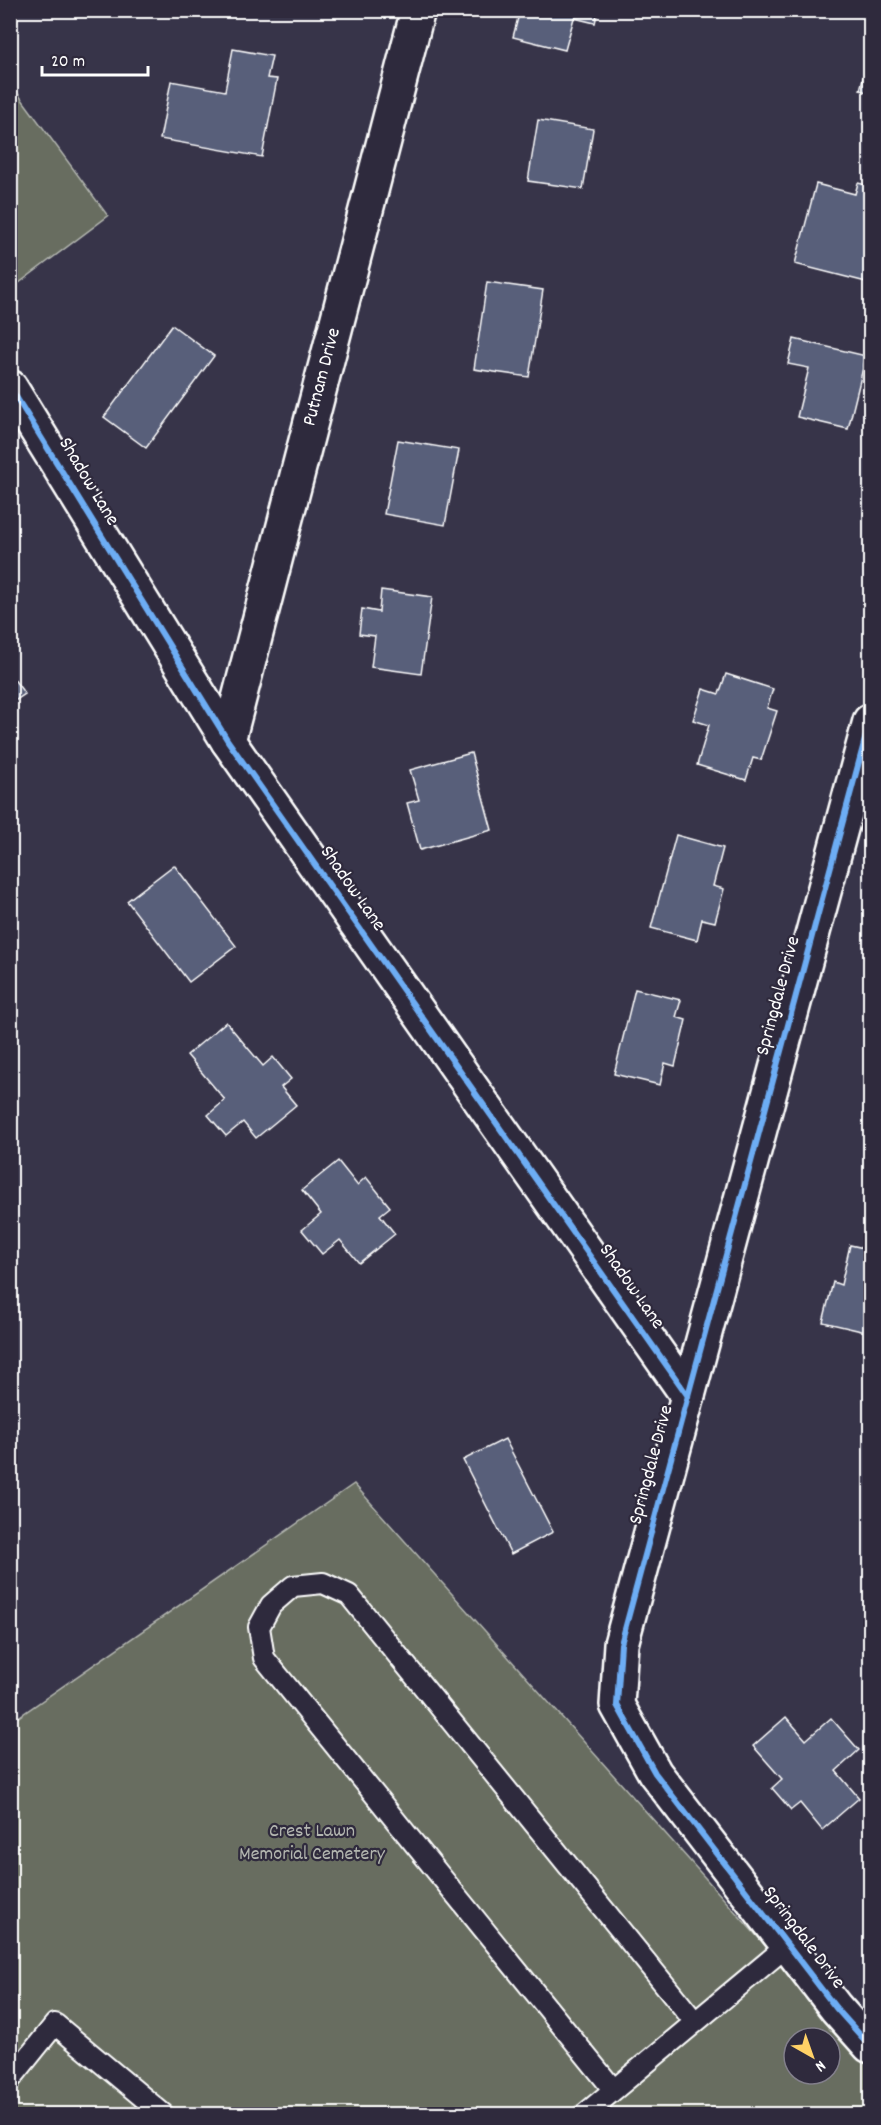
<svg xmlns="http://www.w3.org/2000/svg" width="881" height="2125" font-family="Dekko,sans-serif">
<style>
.green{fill:#676d60;stroke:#b3b6b0;stroke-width:1.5;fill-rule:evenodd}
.building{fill:#585e7a;stroke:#fff;stroke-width:1.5}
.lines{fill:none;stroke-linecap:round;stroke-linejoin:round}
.lane-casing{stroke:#fff;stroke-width:24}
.street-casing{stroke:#fff;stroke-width:38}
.lane{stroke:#2f2a3d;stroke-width:20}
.street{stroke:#2f2a3d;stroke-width:33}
.cycleway-casing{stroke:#2f2a3d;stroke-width:10}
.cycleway{stroke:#6dadf4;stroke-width:6}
.labels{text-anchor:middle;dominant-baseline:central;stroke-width:4.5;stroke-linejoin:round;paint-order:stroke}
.street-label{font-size:20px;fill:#fff;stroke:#2f2a3d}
.park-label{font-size:20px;fill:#b3b6b0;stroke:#2f2a3d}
</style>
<rect width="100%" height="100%" fill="#373449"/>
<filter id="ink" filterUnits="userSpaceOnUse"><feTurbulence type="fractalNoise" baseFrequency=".0167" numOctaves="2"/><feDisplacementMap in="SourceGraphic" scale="12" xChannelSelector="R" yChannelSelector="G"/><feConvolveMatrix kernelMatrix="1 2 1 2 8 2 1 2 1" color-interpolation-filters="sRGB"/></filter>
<g filter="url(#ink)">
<!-- green -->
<g class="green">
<polygon points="10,83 108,216 11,289 10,289"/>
<path d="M354,1484L870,2063V2114H11L10,1723ZM794,2038H830V2074H794Z"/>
</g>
<!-- building -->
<g class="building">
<polygon points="520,10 598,10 595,23 574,18 565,50 513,37"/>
<polygon points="233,49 272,56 267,78 277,79 262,157 160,139 171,81 225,91"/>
<polygon points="867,63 870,64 870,93 860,90"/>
<polygon points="870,104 870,129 865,127"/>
<polygon points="538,120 593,129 583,189 528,181"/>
<polygon points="858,183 870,186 870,283 795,264 816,184 855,194"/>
<polygon points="487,282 543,290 529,377 474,369"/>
<polygon points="172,325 214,356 146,448 104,417"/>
<polygon points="794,339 866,356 848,429 797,417 809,368 788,364"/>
<polygon points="398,440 459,450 445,525 384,514"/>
<polygon points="381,590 432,597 421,674 371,667 375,636 359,634 362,609 379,612"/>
<polygon points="10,674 25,694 10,704"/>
<polygon points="726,674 773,689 767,708 777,711 761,760 753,758 746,780 697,765 709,725 693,720 703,689 719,694"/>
<polygon points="471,753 492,830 420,850 407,803 419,800 410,770"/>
<polygon points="676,835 723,848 713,886 724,889 715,922 702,919 697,940 651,928"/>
<polygon points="174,865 236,946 189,982 127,901"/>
<polygon points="635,989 681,1000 676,1017 686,1020 675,1066 665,1063 660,1085 614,1074"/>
<polygon points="226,1022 263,1066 273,1057 291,1079 281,1087 296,1105 256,1138 243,1122 226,1136 208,1115 225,1100 187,1055"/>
<polygon points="338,1161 357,1185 366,1177 390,1207 380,1215 395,1234 359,1263 340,1240 322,1254 302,1230 321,1214 302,1190"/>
<polygon points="870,1219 870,1333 823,1322 833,1282 841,1285 850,1245 864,1248"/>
<polygon points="505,1439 553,1532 511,1554 463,1460"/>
<polygon points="786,1717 806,1740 831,1718 859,1750 836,1771 859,1798 822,1830 800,1803 791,1810 772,1788 782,1779 753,1746"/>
</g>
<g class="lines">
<!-- lane casing -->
<g class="lane-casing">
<g id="lane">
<polyline points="10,2080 55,2024 163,2114"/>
<polyline points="613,2089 264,1658 259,1627 271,1605 293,1586 323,1583 349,1595 695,2022"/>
<polyline points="585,2114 788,1945"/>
</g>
</g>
<!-- street casing -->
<g class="street-casing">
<g id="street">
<polyline points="10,387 228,741 688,1396"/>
<polyline points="870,721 621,1644 617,1705 655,1773 836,2008 870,2046"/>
<path id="s1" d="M228,741L418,10"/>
</g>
</g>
<!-- lane -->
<use href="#lane" class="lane"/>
<!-- street -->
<use href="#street" class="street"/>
<!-- cycleway casing -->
<g class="cycleway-casing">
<g id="cycleway">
<polyline points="10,387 228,741 688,1396"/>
<polyline points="870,721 621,1644 617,1705 655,1773 836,2008 870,2046"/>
</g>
</g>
<!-- cycleway -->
<use href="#cycleway" class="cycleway"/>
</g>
</g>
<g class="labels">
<!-- street labels -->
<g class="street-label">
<text stroke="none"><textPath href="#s1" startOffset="376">Putnam Drive</textPath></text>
<text transform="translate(88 482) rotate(59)">Shadow Lane</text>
<text transform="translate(352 889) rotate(55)">Shadow Lane</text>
<text transform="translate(779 996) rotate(-75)">Springdale Drive</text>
<text transform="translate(631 1287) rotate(55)">Shadow Lane</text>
<text transform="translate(652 1465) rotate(-75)">Springdale Drive</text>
<text transform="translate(803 1938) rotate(53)">Springdale Drive</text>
</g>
<!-- park labels -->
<g class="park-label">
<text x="312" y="1832">Crest Lawn<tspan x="312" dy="23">Memorial Cemetery</tspan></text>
</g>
</g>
<!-- margin -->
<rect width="881" height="2125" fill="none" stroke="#2f2a3d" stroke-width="36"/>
<rect x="18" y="18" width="845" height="2089" fill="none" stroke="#fff" stroke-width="2" filter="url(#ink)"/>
<!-- north arrow -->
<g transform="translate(812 2056) rotate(140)"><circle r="28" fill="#2f2a3d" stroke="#827f8b" stroke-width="1.5"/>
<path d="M0-4.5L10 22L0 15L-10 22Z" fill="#ffd166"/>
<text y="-9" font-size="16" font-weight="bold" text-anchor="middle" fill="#ffffff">N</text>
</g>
<!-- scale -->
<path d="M42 66v9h106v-9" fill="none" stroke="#ffffff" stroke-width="3"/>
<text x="51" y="66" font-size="18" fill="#ffffff" stroke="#2f2a3d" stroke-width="4.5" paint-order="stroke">20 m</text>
</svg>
